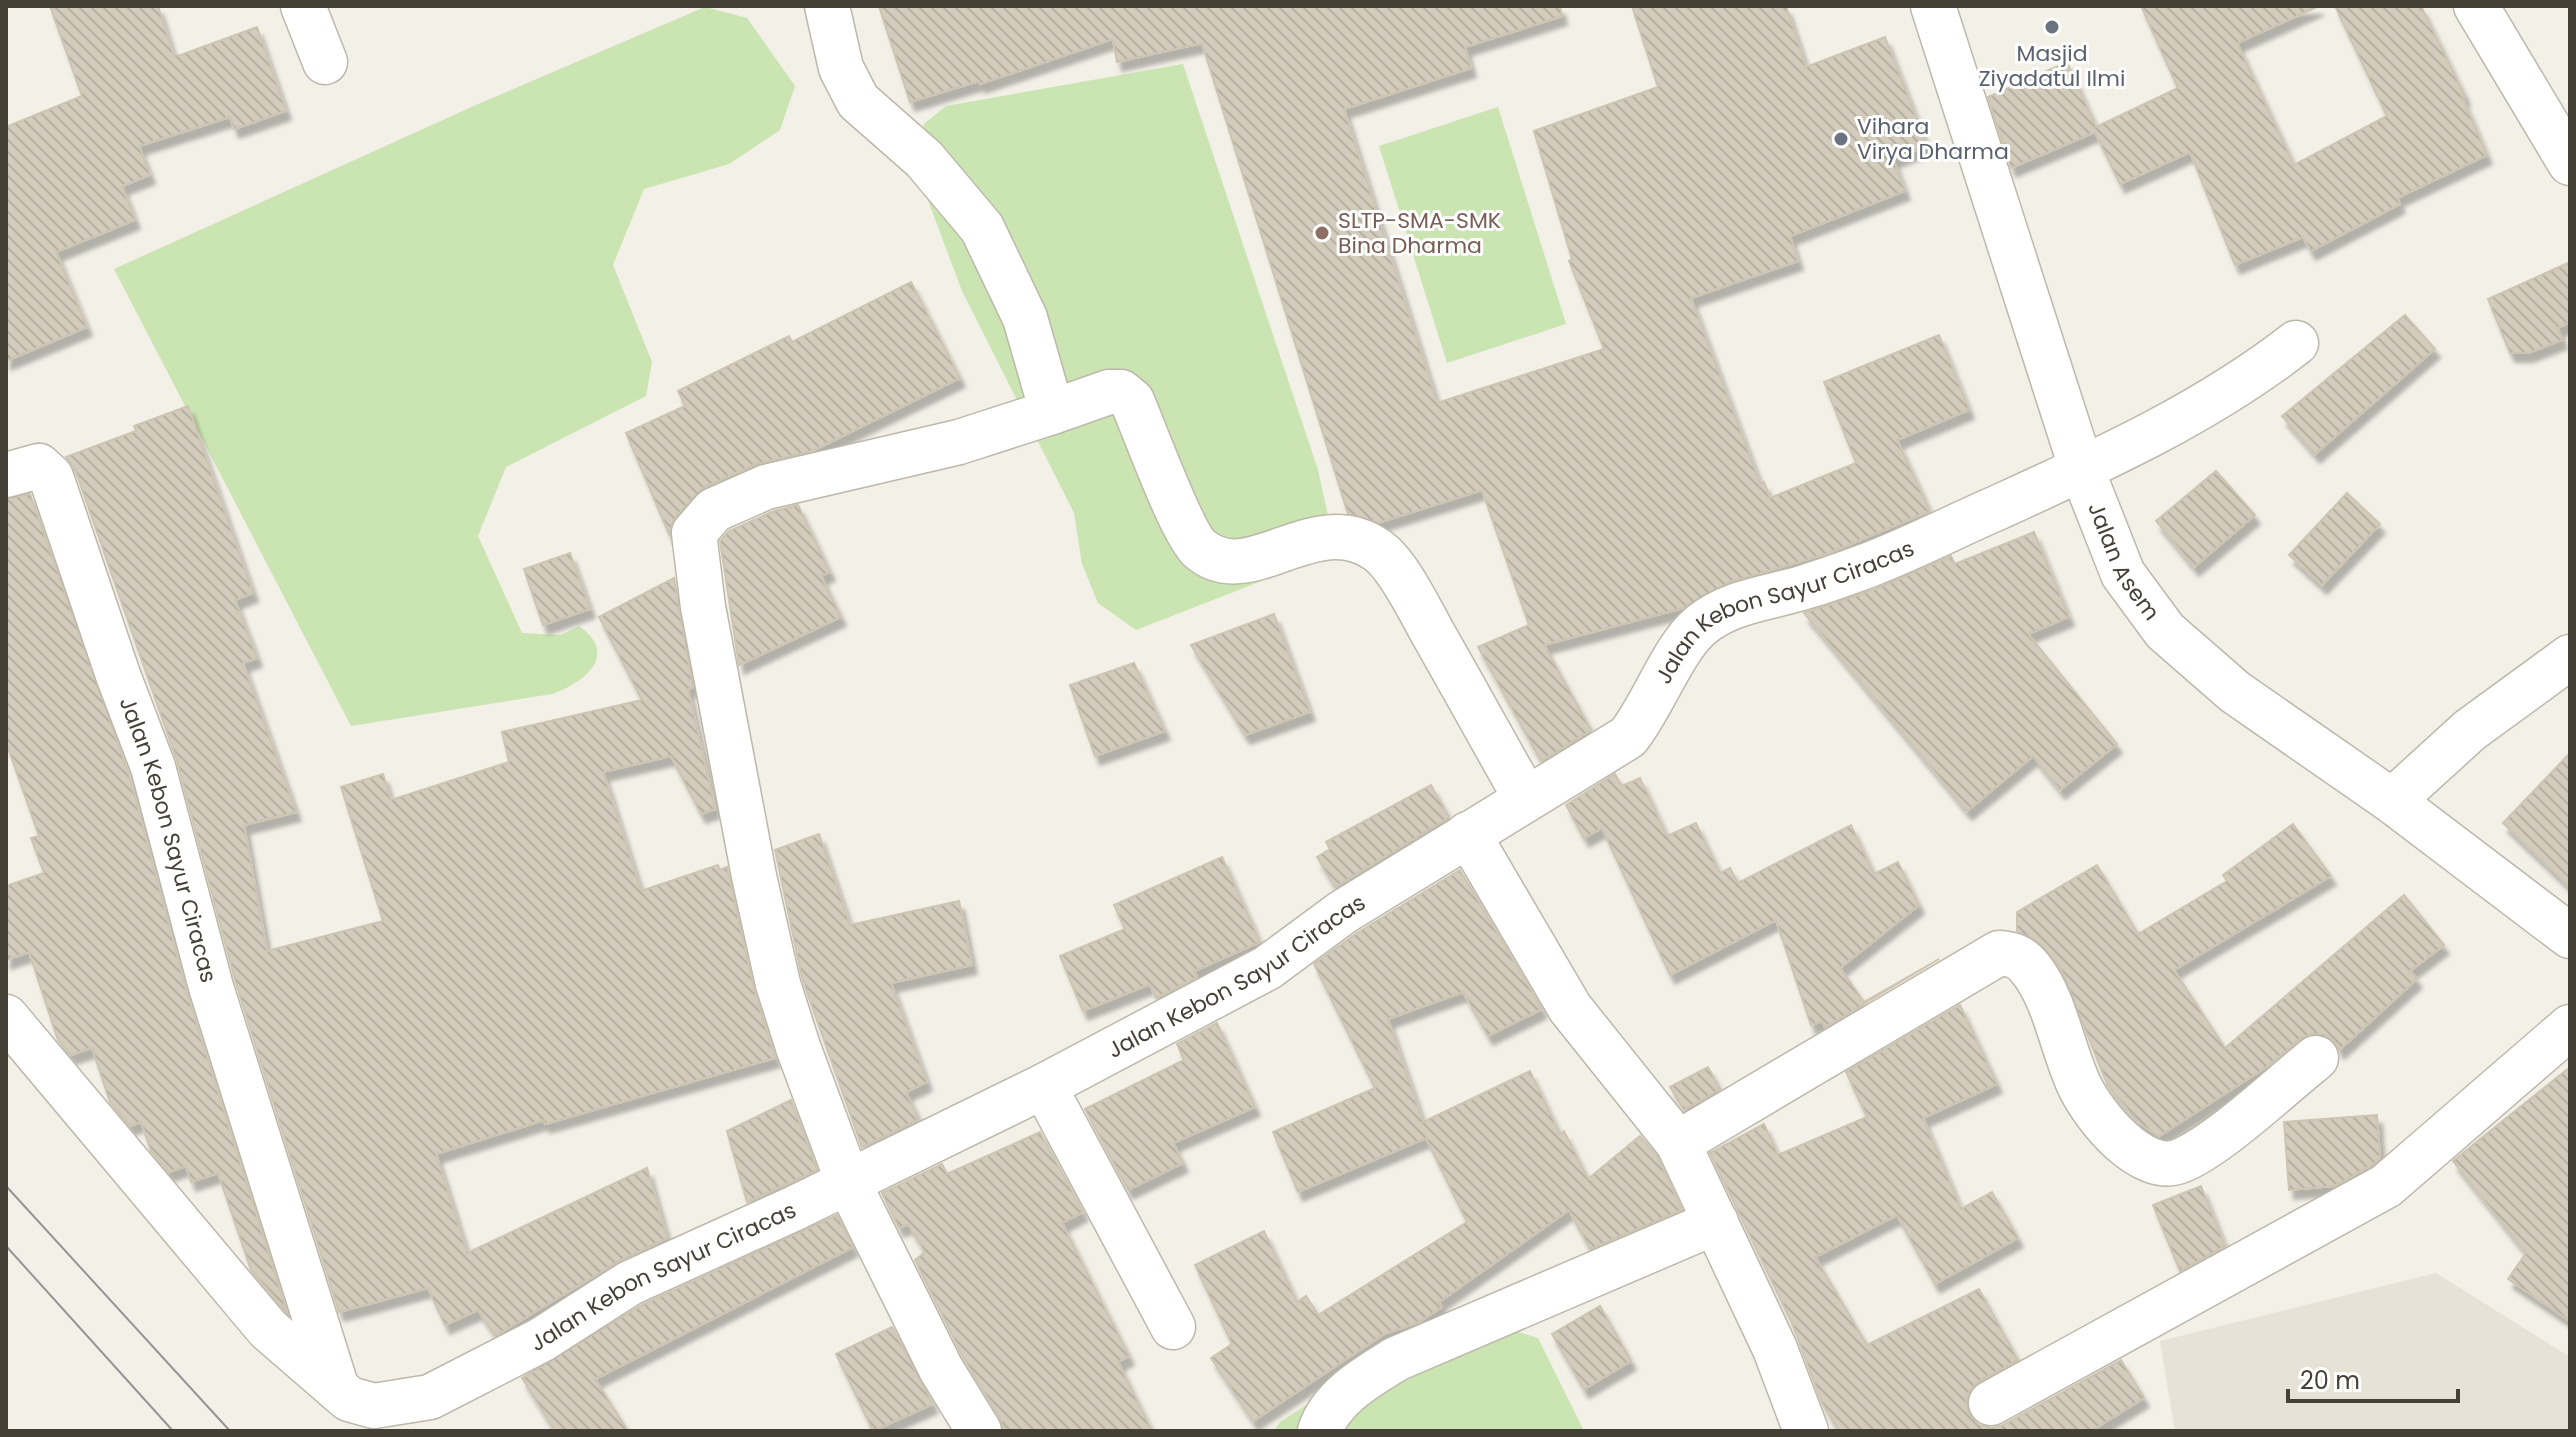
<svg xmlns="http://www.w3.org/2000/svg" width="2576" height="1437" font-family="Poppins,sans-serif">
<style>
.residential{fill:#e6e2d5}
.grass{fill:#cae4b2}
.building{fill:url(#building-back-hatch);stroke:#cdc4b1;stroke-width:2;filter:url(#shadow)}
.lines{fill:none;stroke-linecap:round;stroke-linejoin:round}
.minor-casing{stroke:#bdb8aa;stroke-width:47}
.minor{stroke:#fff;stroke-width:44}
.tram{stroke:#959595;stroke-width:2}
.worship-dot{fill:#6b7280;stroke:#fff;stroke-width:3}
.education-dot{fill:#8d6e63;stroke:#fff;stroke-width:3}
.labels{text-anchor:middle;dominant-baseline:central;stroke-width:6;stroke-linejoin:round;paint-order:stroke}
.worship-label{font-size:22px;fill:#5b616d;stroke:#fff}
.education-label{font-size:22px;fill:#785e54;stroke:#fff;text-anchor:start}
.street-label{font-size:22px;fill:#454036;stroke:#fff}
</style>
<defs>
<pattern id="building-back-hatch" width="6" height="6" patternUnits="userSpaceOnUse" patternTransform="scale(2)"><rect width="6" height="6" fill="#d3ccbd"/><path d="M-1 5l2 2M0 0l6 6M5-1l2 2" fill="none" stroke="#b6b0a3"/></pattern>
<filter id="shadow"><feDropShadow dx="5" dy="9" stdDeviation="2" flood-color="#0004"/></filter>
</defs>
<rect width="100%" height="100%" fill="#f2f0e7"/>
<!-- residential -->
<polygon class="residential" points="2436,1273 2570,1357 2570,1431 2175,1431 2160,1341"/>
<!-- grass -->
<g class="grass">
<path d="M705,7L747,18L795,86L780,130L729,164L644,189L613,265L652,362L646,396L506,467L478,536L522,633L561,635L579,626C620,655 584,683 552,694L351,726L114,269L476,105Z"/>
<polygon points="1183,64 1318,470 1336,552 1136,630 1098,603 1082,564 1074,513 962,291 926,195 913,147 925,123 946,106"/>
<polygon points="1498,107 1566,324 1447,363 1379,146"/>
<polygon points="1508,1329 1538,1338 1584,1431 1274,1431 1280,1422 1375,1361"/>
</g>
<!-- building -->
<g class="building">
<polygon points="50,6 158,6 173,54 178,56 257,27 286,111 234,129 230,117 139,146 150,175 122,186 135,220 56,252 87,327 6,361 6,127 82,96"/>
<polygon points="879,6 1560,6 1562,16 1465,47 1471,68 1344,109 1437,403 1604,349 1569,261 1572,259 1534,131 1658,87 1632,6 1786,6 1806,67 1885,37 1927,146 1893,159 1905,191 1790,236 1798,261 1691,298 1760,483 1764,482 1770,498 1856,463 1824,382 1939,335 1969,410 1897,440 1930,511 1829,553 1730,582 1683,608 1544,645 1591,730 1541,761 1478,647 1529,625 1482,490 1378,523 1348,514 1202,43 1117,62 1113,39 980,84 979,81 910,102"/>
<polygon points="2141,6 2319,6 2237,43 2294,165 2387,116 2335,6 2421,6 2465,96 2462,97 2487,155 2397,198 2400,204 2311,251 2303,237 2235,265 2190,152 2120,184 2095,132 2011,168 1988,97 2067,62 2096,127 2178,88"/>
<polygon points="2570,262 2570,322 2558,328 2562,340 2528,353 2510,353 2488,299"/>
<polygon points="911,282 960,378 812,451 756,464 704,487 675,517 669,534 626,433 685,406 678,391 789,336 792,342"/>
<polygon points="2405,315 2435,349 2315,454 2282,416"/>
<polygon points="188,406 253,593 235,600 257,658 243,663 296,812 244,825 267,951 383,921 341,787 383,774 391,800 509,762 502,732 642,700 599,617 674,578 693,687 688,689 715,809 701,814 671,756 603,772 641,891 718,865 720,870 727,867 754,990 775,1058 545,1124 544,1120 436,1154 467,1253 647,1168 667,1238 617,1262 495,1336 478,1310 445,1325 428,1288 339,1312 235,980 177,761 75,469 66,457 136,431 134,426"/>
<polygon points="2216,471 2255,515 2194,567 2156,521"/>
<polygon points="2347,493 2380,524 2322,585 2289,555"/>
<polygon points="30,494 129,775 187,994 287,1312 251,1270 218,1173 191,1182 186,1166 169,1172 151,1151 141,1122 130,1126 110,1102 92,1048 71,1055 58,1040 29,952 6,960 6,886 44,873 31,838 39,836 6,742 6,499"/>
<polygon points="798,505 830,572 821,576 841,617 739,665 720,541 729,531 774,511"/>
<polygon points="2034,532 2069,617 2028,634 2117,744 2060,790 2033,756 1967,811 1804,613 1875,589 1951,556 1955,564"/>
<polygon points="570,553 590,609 543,625 524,569"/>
<polygon points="1274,614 1310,712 1245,735 1191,645"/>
<polygon points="1134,663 1165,731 1095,756 1070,685"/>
<polygon points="2570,753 2570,887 2503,823"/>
<polygon points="1615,774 1622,786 1640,778 1667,836 1696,823 1720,873 1730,868 1738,883 1851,825 1874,874 1898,862 1919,905 1840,968 1864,1002 1939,959 1825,1027 1822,1021 1811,1025 1776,920 1670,975 1602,828 1584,838 1566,805"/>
<polygon points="1431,785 1449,817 1335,887 1317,857 1330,849 1326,842"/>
<polygon points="2293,824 2331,876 2174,970 2225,1048 2404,895 2444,945 2410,971 2417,979 2339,1050 2335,1042 2324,1034 2311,1034 2301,1038 2268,1066 2159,1136 2138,1122 2108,1086 2061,969 2040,943 2017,931 2017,912 2097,865 2138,934 2227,881 2223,875"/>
<polygon points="819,834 850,925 959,901 972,965 891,983 927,1082 906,1092 919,1119 862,1147 802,978 775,850"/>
<polygon points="1222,857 1260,942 1194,971 1197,977 1156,998 1150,984 1083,1011 1060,956 1125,929 1114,905"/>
<polygon points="1460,870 1542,1009 1488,1036 1463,992 1388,1019 1423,1122 1530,1071 1560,1134 1564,1131 1588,1179 1640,1136 1657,1156 1682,1210 1590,1249 1569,1210 1439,1302 1442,1307 1419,1322 1384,1334 1253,1421 1211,1358 1232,1344 1195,1265 1264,1231 1297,1302 1306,1296 1318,1315 1467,1222 1426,1138 1298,1192 1273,1132 1375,1088 1314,964 1357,933"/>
<polygon points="1960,1005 1997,1084 1923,1118 1961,1209 1992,1192 2018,1238 1935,1284 1897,1215 1815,1257 1867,1345 1979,1289 2018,1360 1979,1381 1969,1391 1966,1402 1969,1414 1979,1425 1991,1428 2003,1425 2121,1360 2144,1398 2091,1431 1839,1431 1822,1403 1792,1323 1710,1153 1764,1124 1778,1155 1867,1117 1846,1072"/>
<polygon points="1217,1023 1255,1107 1173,1143 1183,1163 1128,1190 1085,1109 1184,1060 1177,1044"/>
<polygon points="1708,1067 1720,1089 1684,1110 1670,1087"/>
<polygon points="2570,1067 2570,1321 2508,1279 2526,1253 2453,1161"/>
<polygon points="791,1100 817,1170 747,1202 727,1131"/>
<polygon points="2377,1115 2380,1158 2372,1165 2334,1186 2289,1190 2284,1122"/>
<polygon points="1040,1132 1083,1212 1062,1223 1129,1356 1118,1362 1152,1431 1004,1431 1000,1418 963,1357 915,1260 925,1252 908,1224 899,1228 882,1193 942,1164 947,1174"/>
<polygon points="2201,1186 2225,1246 2180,1271 2153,1205"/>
<polygon points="837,1215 853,1247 595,1379 628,1431 555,1431 522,1378 642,1305"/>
<polygon points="1600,1306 1631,1361 1584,1389 1552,1334"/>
<polygon points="892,1327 933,1404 873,1431 836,1354"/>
</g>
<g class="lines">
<!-- minor casing -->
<g class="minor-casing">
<g id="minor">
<polyline points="303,6 325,62"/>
<polyline points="827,6 841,68 858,101 924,159 982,228 1025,318 1052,412 959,442 766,487 714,510 694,533 703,607 754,876 778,984 798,1047 848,1182 941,1369 979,1431"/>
<path id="s1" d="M1933,6L2082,470L2123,574L2165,631L2235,692L2392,801L2570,936"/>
<polyline points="2476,6 2570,163"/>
<path d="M1052,412L1109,392H1121L1132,401C1144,428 1182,534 1200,549C1250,592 1314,506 1377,550C1397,563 1419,608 1431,630C1463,686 1494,742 1526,799"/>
<path id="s2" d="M6,475L39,466L51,477L118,675L153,767L211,987L337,1389"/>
<polyline points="2392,801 2470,730 2570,657"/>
<polyline points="1468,834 1570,1008 1678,1143 1775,1349 1806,1431"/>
<path id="s3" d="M6,1017L268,1329L349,1399L374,1406L430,1397L541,1340L630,1283L795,1208L1044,1086L1267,968L1343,912L1628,737C1653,706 1673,648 1701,625C1731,600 1772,598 1808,586C1828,580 1847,573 1866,566C1911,549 1955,526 1999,507C2102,460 2206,413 2296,343"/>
<polyline points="1044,1086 1173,1327"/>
<path d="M1678,1143L1999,953C2013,954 2021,957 2030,968C2056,1000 2062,1050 2080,1087C2095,1117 2142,1176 2180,1161C2218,1146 2282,1085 2316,1058"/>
<polyline points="1991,1403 2386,1186 2570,1027"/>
<path d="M1320,1431C1331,1397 1367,1377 1396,1359L1716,1222"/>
</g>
</g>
<!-- minor -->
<use href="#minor" class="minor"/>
<!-- tram -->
<g class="tram">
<polyline points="6,1186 230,1431"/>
<polyline points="6,1246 173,1431"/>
</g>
</g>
<!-- markers -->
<g class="worship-dot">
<circle cx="2052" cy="27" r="8"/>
<circle cx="1841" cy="139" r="8"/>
</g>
<circle class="education-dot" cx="1322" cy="233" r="8"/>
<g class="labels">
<!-- worship labels -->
<g class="worship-label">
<text x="2052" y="53">Masjid<tspan x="2052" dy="25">Ziyadatul Ilmi</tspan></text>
<text x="1857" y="126" text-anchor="start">Vihara<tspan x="1857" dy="25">Virya Dharma</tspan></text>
</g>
<!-- education labels -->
<g class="education-label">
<text x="1338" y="220">SLTP-SMA-SMK<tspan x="1338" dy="25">Bina Dharma</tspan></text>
</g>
<!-- street labels -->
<g class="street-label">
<text stroke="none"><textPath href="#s1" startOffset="588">Jalan Asem</textPath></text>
<text stroke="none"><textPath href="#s3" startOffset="2180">Jalan Kebon Sayur Ciracas</textPath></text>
<text stroke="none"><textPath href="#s2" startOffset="432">Jalan Kebon Sayur Ciracas</textPath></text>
<text stroke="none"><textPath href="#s3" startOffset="1508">Jalan Kebon Sayur Ciracas</textPath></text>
<text stroke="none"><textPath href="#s3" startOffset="860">Jalan Kebon Sayur Ciracas</textPath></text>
</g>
</g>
<!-- border -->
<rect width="2576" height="1437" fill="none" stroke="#454036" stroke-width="16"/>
<!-- scale -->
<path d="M2288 1389v12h170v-12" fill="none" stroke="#454036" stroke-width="4"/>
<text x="2300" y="1389" font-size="24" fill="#454036" stroke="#ffffff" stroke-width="6" paint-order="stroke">20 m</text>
</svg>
